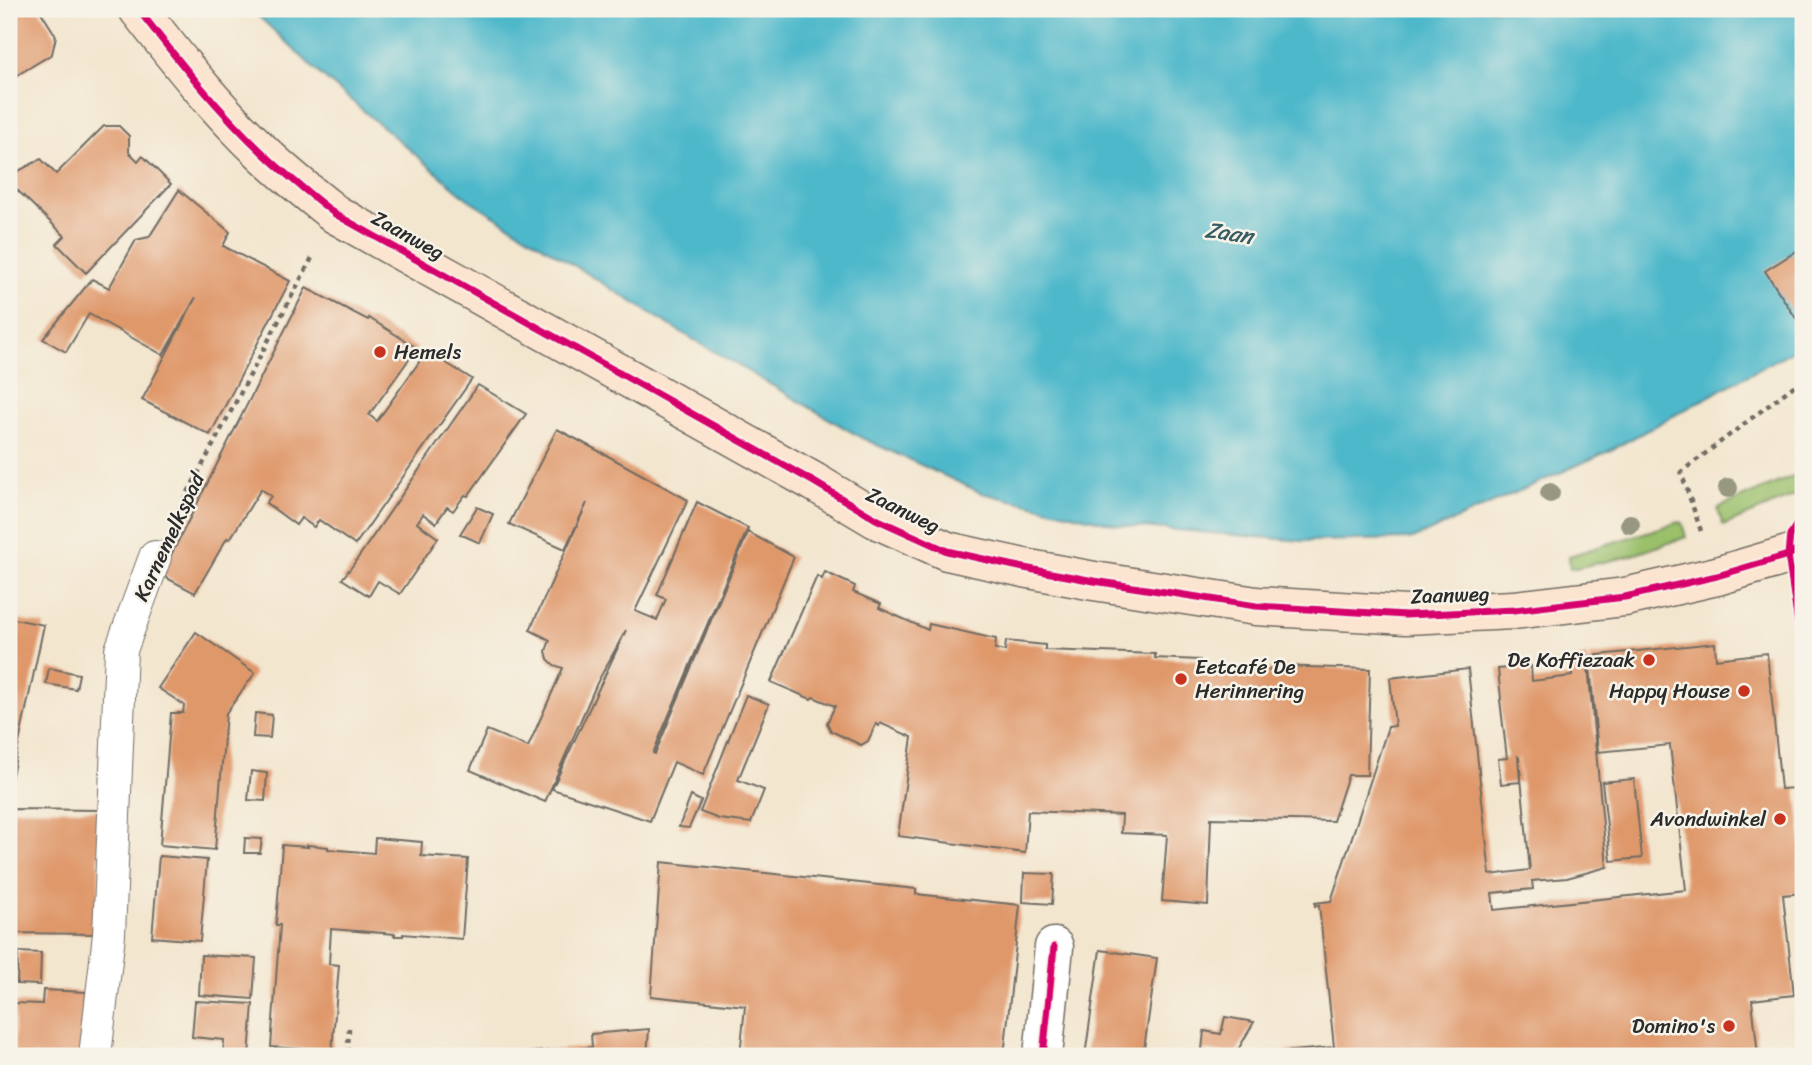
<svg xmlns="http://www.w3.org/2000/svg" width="1812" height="1065" font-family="Sriracha,sans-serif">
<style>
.green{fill:#9ac06b;stroke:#62764b;stroke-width:2}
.water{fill:#4db8ca;stroke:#3c727a;stroke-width:2}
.building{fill:#df986b}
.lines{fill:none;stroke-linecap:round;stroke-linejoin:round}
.lane-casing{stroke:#716c64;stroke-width:34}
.street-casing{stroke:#716c64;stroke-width:41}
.secondary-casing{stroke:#716c64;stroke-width:41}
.path{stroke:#716c64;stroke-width:4.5;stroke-dasharray:5 5;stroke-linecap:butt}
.lane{stroke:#fff;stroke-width:32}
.street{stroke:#fff;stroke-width:38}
.secondary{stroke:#fce5d0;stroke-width:38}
.cycleway-casing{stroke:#f7f3e8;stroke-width:11}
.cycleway{stroke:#d6006c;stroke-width:7}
.tree{fill:#97987f}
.poi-dot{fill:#c8321e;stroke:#f7f3e8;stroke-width:2.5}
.labels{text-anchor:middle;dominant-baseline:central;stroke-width:5;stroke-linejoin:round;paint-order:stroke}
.street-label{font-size:21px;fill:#2b2b2b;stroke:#f7f3e8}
.poi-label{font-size:21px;fill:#2b2b2b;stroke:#f7f3e8;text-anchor:end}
.water-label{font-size:23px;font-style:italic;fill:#375c63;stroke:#f7f3e8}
</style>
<rect width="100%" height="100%" fill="#f7f3e8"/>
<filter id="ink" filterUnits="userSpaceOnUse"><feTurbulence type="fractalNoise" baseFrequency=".0143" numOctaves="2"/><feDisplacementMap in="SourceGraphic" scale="14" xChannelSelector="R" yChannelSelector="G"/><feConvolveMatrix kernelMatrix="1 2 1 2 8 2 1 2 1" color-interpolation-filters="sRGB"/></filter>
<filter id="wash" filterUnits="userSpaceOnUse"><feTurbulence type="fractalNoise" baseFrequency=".00686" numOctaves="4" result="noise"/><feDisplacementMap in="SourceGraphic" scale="28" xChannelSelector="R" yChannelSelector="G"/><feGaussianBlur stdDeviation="1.57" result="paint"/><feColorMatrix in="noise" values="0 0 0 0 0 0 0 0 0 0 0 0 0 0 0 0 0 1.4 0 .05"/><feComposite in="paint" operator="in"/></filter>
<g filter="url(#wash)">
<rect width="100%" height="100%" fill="#f3e6cf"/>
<!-- green -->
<g class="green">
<polygon points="1803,472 1803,492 1723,526 1718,510 1720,507"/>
<polygon points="1679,522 1682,523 1686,537 1627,557 1570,569 1569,556"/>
</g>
<!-- water -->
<polygon class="water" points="251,9 1803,9 1803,345 1611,450 1413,539 1302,541 1118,525 982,493 862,438 679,331 468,199 321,75"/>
<g id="blocks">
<!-- building -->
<g class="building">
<polygon points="9,9 39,9 56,36 52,54 9,80"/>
<polygon points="104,126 119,126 129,136 129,152 138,161 142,156 145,158 171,184 86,273 57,244 65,236 9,182 9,176 41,159 56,174"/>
<polygon points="179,190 230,232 223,246 290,281 210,435 142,400 196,297 163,355 89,314 66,352 43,339 92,279 109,288 136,240 149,237"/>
<polygon points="1803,247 1803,329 1765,271"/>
<polygon points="306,288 368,320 369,318 417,348 369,415 377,421 427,351 472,379 355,545 319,520 314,527 301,518 296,525 266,503 271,496 261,489 230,539 227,538 195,593 161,575"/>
<polygon points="478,385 526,414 468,496 465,495 453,511 447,507 436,523 423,514 417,523 438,538 400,594 378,581 369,596 342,579 353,565"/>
<polygon points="557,429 608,456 688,500 635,611 657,620 666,599 657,595 697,502 748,528 653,753 655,754 748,532 794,557 703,775 674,762 650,821 552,789 626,630 597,683 545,802 470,770 487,730 528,747 563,668 554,665 548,659 546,651 550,640 530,630 587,503 565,549 509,524"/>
<polygon points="477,507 493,514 480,543 460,534"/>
<polygon points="825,572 855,586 853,592 881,604 879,608 928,630 929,624 996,639 995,649 1005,651 1006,641 1045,645 1045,650 1155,654 1155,658 1200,660 1200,670 1215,670 1215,668 1277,670 1277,666 1370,669 1367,775 1348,775 1333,821 1211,818 1208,905 1162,901 1167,835 1121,833 1122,815 1028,811 1025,853 898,836 912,737 880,723 879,726 876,724 868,741 861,745 831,731 827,723 835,706 813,697 811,699 771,682 817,576 822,579"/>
<polygon points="9,618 44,625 10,785 9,785"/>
<polygon points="196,632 255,673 226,713 215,850 160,845 171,713 183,713 184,705 158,688"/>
<polygon points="1715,643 1716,659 1767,653 1781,789 1796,788 1803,851 1803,893 1783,895 1794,995 1752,1000 1758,1056 1262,1056 1262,1054 1334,1047 1319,905 1315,906 1315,903 1331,901 1388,727 1395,726 1390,678 1468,669 1490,875 1530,870 1519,758 1518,757 1520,782 1501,784 1498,759 1507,758 1500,700 1501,699 1498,669 1531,666 1532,681 1572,676 1571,659 1587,656 1607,867 1567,878 1532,881 1533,889 1492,893 1494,910 1686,890 1670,745 1598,752 1589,656"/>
<polygon points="49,668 79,674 76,689 46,684"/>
<polygon points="746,695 769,704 738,780 764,790 751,823 719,819 700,812"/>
<polygon points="255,713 272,715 270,738 253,737"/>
<polygon points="251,771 267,773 265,801 248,800"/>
<polygon points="1634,779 1642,858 1611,861 1602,782"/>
<polygon points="691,796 701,801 689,828 679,827"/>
<polygon points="9,809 99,810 99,934 9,933"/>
<polygon points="245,838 262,839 260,853 244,853"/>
<polygon points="375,838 422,842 421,856 468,859 462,939 403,934 403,936 394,936 395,934 331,929 329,964 339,965 332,1051 271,1047 280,925 276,925 282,845 308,847 307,845 328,847 328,849 374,853"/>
<polygon points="159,856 207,860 200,941 152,937"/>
<polygon points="661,862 916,889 916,894 1020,905 1004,1056 740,1056 745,1006 651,996"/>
<polygon points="1024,873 1054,874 1052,904 1023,902"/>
<polygon points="1100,950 1157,958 1143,1056 1085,1056"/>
<polygon points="18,952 41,953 40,985 17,984"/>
<polygon points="201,955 256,958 253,999 199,995"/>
<polygon points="43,990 86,992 84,1056 14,1056 15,1003 42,1004"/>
<polygon points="195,1001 253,1004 249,1056 223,1056 224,1040 192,1037"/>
<polygon points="1225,1017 1254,1022 1235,1055 1202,1050 1204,1031 1221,1034"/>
<polygon points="649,1029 647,1056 523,1056 522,1053 592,1047 591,1034"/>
<polygon points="146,1049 196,1052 195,1056 145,1056"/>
</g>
</g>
</g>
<g filter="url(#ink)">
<use href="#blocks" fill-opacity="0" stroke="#716c64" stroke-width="2"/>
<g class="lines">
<!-- lane casing -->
<g class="lane-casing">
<polyline id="lane" points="95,1056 109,934 121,650 155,557"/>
</g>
<!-- street casing -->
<g class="street-casing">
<polyline id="street" points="1043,1056 1054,947"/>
</g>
<!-- secondary casing -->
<g class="secondary-casing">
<path id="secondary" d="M138,9C177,59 218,111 265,155C287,176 311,195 335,214L814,482L876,519L947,551L1024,568L1094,581L1256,606L1406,615L1514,610L1625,597L1717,576L1788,555L1803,548"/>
</g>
<!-- path -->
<g class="path">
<polyline points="174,519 314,254"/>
<polyline points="1701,531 1681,472 1803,379"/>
<polyline points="349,1028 348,1047 350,1056"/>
</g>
<!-- lane -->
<use href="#lane" class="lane"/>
<!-- street -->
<use href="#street" class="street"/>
<!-- secondary -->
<use href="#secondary" class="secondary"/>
<!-- cycleway casing -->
<g class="cycleway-casing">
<g id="cycleway">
<path d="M138,9C177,59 218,111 265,155C287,176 311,195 335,214L814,482L876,519L947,551L1024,568L1094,581L1256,606L1406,615L1514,610L1625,597L1717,576L1788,555L1803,548"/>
<polyline points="1803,514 1790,535 1788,555 1803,658"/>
<polyline points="1043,1056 1054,947"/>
</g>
</g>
<!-- cycleway -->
<use href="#cycleway" class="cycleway"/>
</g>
<!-- trees -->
<g class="tree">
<circle cx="1728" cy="488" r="10"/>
<circle cx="1550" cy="493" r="10"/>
<circle cx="1630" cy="524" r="10"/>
</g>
</g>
<!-- markers -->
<g class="poi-dot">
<circle cx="380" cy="352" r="7"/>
<circle cx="1649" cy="660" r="7"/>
<circle cx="1181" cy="679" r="7"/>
<circle cx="1744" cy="691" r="7"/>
<circle cx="1780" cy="819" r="7"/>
<circle cx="1729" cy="1026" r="7"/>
</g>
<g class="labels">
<!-- street labels -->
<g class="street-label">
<text transform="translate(408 235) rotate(29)">Zaanweg</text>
<text transform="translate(903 510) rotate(26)">Zaanweg</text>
<text transform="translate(169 537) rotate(-65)">Karnemelkspad</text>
<text transform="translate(1450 595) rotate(-2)">Zaanweg</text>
</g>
<!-- poi labels -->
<g class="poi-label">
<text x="394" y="352" text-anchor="start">Hemels</text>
<text x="1635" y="660">De Koffiezaak</text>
<text x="1195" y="667" text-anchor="start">Eetcafé De<tspan x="1195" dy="24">Herinnering</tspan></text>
<text x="1730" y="691">Happy House</text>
<text x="1766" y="819">Avondwinkel</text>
<text x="1715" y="1026">Domino's</text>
</g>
<!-- water labels -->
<g class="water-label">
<text transform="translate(1229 233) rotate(8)">Zaan</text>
</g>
</g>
<!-- margin -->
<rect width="1812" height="1065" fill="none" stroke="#f7f3e8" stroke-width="35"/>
</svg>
